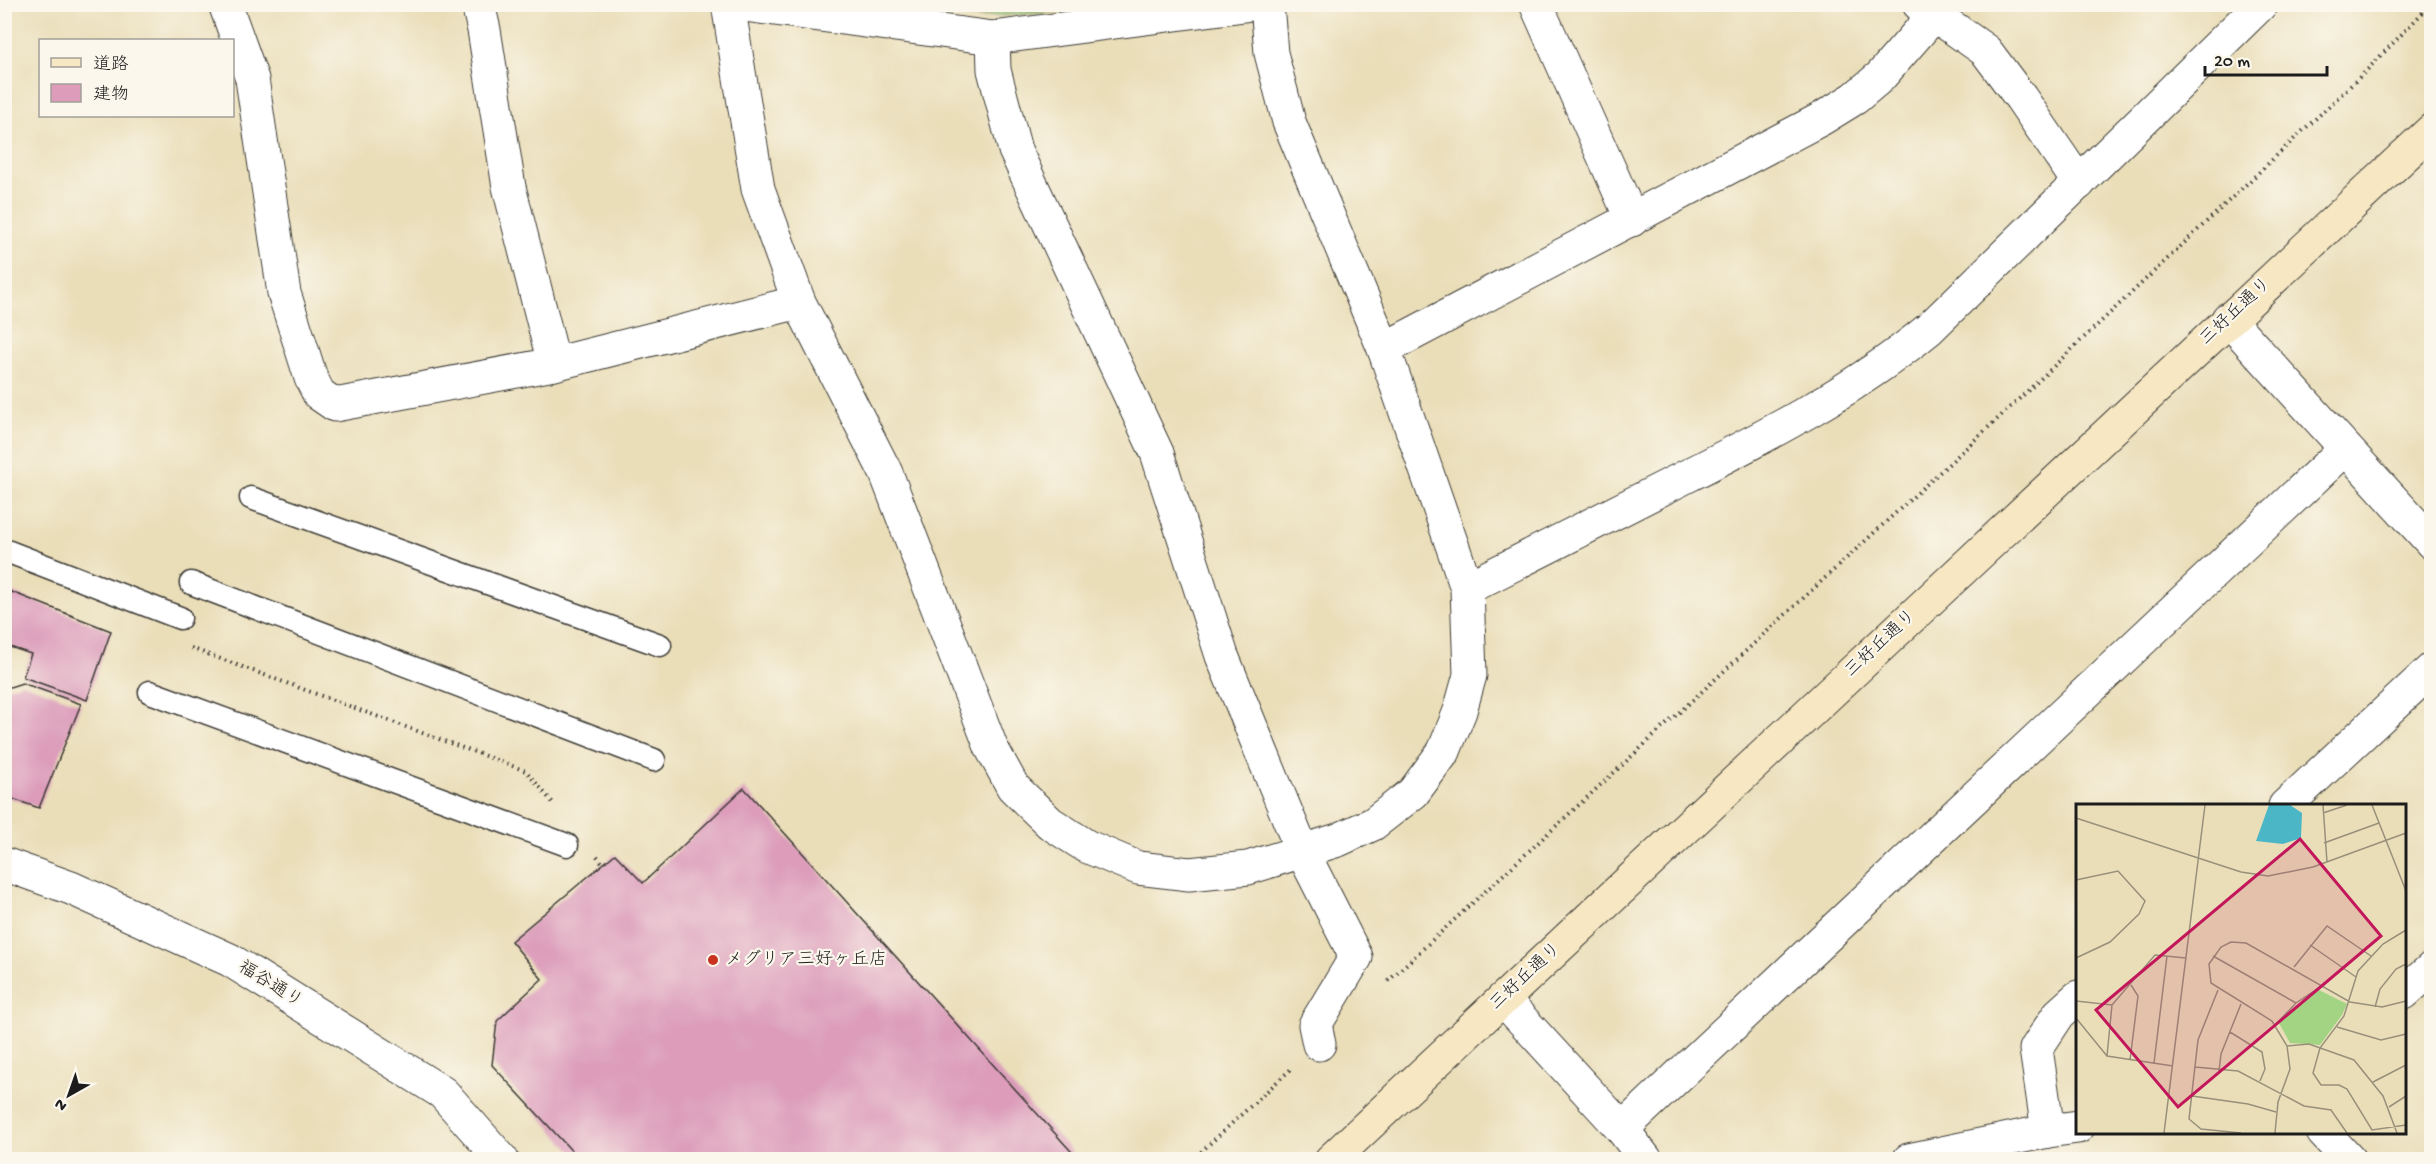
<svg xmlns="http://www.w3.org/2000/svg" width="2436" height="1164" font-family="'Gochi Hand','Klee One',sans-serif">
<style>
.green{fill:#a2d483;stroke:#5f7850;stroke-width:1.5}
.building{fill:#dc9cba}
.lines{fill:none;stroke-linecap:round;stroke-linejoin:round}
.lane-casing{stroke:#3b3934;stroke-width:25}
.street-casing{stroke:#3b3934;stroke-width:35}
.secondary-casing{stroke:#3b3934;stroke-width:35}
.path{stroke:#3b3934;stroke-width:4;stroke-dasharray:1.5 4.5;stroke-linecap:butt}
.lane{stroke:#fff;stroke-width:22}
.street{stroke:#fff;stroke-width:33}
.secondary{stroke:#f7e8c3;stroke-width:33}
.poi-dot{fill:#c8321e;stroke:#fbf7ec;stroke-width:2}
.labels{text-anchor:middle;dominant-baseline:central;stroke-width:4.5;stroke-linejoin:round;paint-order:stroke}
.street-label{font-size:18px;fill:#1c1c1c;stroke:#fbf7ec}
.poi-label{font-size:18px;fill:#1c1c1c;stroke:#fbf7ec;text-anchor:start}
.inset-road{fill:none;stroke:#98907a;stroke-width:1.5}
.view{fill:#c2185b;fill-opacity:0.15;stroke:#c2185b;stroke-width:3}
.inset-edge{fill:none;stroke:#1c1c1c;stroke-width:3}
</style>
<rect width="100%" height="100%" fill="#fbf7ec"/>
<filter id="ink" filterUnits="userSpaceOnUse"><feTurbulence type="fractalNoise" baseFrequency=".0167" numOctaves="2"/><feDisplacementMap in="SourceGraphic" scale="12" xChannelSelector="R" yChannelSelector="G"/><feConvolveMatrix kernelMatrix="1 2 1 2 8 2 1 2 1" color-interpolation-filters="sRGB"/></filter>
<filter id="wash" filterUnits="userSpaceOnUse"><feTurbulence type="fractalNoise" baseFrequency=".008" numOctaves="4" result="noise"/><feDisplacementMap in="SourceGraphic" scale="24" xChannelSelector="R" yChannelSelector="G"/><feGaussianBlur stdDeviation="1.35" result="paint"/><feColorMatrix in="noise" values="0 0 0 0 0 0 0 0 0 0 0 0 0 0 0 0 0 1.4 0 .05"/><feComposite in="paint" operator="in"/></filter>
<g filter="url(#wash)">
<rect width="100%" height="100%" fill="#eadeb9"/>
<!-- green -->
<polygon class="green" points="881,5 1151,5 976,17"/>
<g id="blocks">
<!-- building -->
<g class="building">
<polygon points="4,589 111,631 87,700 23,677 31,654 4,645"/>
<polygon points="22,683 81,704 39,808 4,796 4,689"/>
<polygon points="744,788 1079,1160 580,1160 492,1065 497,1021 542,979 511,941 615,854 643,883"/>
</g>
</g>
</g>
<g filter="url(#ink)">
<use href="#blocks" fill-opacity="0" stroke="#3b3934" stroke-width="1.5"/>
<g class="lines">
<!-- lane casing -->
<g class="lane-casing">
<g id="lane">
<polyline points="251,498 660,645"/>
<polyline points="4,550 180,618"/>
<polyline points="191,583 654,760"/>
<polyline points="150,692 567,845"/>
</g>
</g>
<!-- street casing -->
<g class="street-casing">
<g id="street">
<polyline points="225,4 252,79 284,293 311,378 319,394 335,405 554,364 799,302"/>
<polyline points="478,4 484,30 509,187 554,364"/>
<polyline points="728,4 758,189 799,302 886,473 991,747 1013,787 1050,823 1086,846 1138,868 1189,874 1248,868 1338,840 1373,824 1413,793 1444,751 1460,711 1470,675 1467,588 1384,349 1289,122 1271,53 1267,4"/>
<polyline points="737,4 993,38 1252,4"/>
<polyline points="1536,4 1632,220"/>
<polyline points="1919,4 1986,51 2021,98 2079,183"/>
<polyline points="993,38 994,70 1015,150 1157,453 1222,656 1302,851 1356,957 1315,1025 1319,1044"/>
<polyline points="2228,319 2432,543"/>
<polyline points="1384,349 1821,119 1855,98 1880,77 1934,15"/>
<path d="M1467,588C1539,551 1612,514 1685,477C1770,434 1855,390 1929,329L2261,4"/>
<polyline points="2285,806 2432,669"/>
<polyline points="4,864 71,888 230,960 443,1093 502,1160"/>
<polyline points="2404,993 2432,968"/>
<polyline points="1503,999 1622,1129 1646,1160"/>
<polyline points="1622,1129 2345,449"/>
<polyline points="2048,1131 2036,1049 2059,1014 2078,997"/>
<polyline points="2323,1132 2349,1160"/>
<polyline points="1909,1160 2048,1131 2078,1127"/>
</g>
</g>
<!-- secondary casing -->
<g class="secondary-casing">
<polyline id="secondary" points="1331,1160 2432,130"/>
</g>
<!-- path -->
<g class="path">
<polyline points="191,648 526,771 554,804"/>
<polyline points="597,856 604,865"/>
<polyline points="1388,981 2017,401 2365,72 2431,4"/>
<polyline points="1192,1160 1291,1069"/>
</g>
<!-- lane -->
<use href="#lane" class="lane"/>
<!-- street -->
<use href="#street" class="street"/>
<!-- secondary -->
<use href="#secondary" class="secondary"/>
</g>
</g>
<!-- markers -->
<circle class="poi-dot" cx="713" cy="960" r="6"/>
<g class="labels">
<!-- street labels -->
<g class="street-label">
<text transform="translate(2236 312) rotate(-43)">三好丘通り</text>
<text transform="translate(1881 644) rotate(-43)">三好丘通り</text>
<text transform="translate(1526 977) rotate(-43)">三好丘通り</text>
<text transform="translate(270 985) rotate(32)">福谷通り</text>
</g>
<!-- poi labels -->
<g class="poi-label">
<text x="725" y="960">メグリア三好ヶ丘店</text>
</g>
</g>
<!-- overview -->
<g transform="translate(2076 804)">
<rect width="330" height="330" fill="#eadeb9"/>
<path d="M243,186L271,200L266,211L244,241L214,239L203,219Z" fill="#a2d483"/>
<path d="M193,1H214L226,9L225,34L207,40L180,37Z" fill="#4ab6c6"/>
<path class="inset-road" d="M247,1L251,58M296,1L330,87M247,9L271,1M0,14L165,68L192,72L237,63L330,29M248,39L303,19M0,76L42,67L69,97L63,110L34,138L0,154M330,126L307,140L282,167L268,212L244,244L237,269L245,281H263L271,285L296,326L330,321M234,141L280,173M137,152L220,199M218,163L251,122L295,152M142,186L122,236L113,315L125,325L165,329M0,197L36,201L79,151L110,154M299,203L304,185L320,165L330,160M0,214L31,252L97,262M199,221L220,199L244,183M261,223L305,236L330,230M154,228L186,248L189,265L184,277M211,242L233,240L278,256L307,292L321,329M31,252L36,201M54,256L62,192L55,181M78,259L91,152M119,263L162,267L228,302L255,306L271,329M143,267L145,250L165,200M297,278L330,261M116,292L172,300L200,308M313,303L330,292M88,329L129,1M199,329L202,298L214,265L211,242L196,217L135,179L133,160L145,143L155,138L170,139L274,198L306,203L330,197"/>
<path class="view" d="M224,35L305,132L102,303L20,206Z"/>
<rect width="330" height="330" class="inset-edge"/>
</g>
<!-- margin -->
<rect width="2436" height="1164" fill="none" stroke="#fbf7ec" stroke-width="24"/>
<!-- legend -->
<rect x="39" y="39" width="195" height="78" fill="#fbf7ec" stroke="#a29f99" stroke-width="1.5"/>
<rect x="51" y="58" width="30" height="9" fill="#f7e8c3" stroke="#a29f99" stroke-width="1.5"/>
<text x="93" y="69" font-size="18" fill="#1c1c1c">道路</text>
<rect x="51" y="84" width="30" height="18" fill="#dc9cba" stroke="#a29f99" stroke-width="1.5"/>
<text x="93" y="99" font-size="18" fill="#1c1c1c">建物</text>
<!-- north arrow -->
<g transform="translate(69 1095) rotate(220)" stroke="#fbf7ec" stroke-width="4.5" paint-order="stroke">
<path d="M0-4.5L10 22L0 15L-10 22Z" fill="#1c1c1c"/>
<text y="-9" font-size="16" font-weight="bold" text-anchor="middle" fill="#1c1c1c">N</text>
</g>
<!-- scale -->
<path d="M2205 66v9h122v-9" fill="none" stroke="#1c1c1c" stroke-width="3"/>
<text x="2214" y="66" font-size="18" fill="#1c1c1c" stroke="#fbf7ec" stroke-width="4.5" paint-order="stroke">20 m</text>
</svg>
